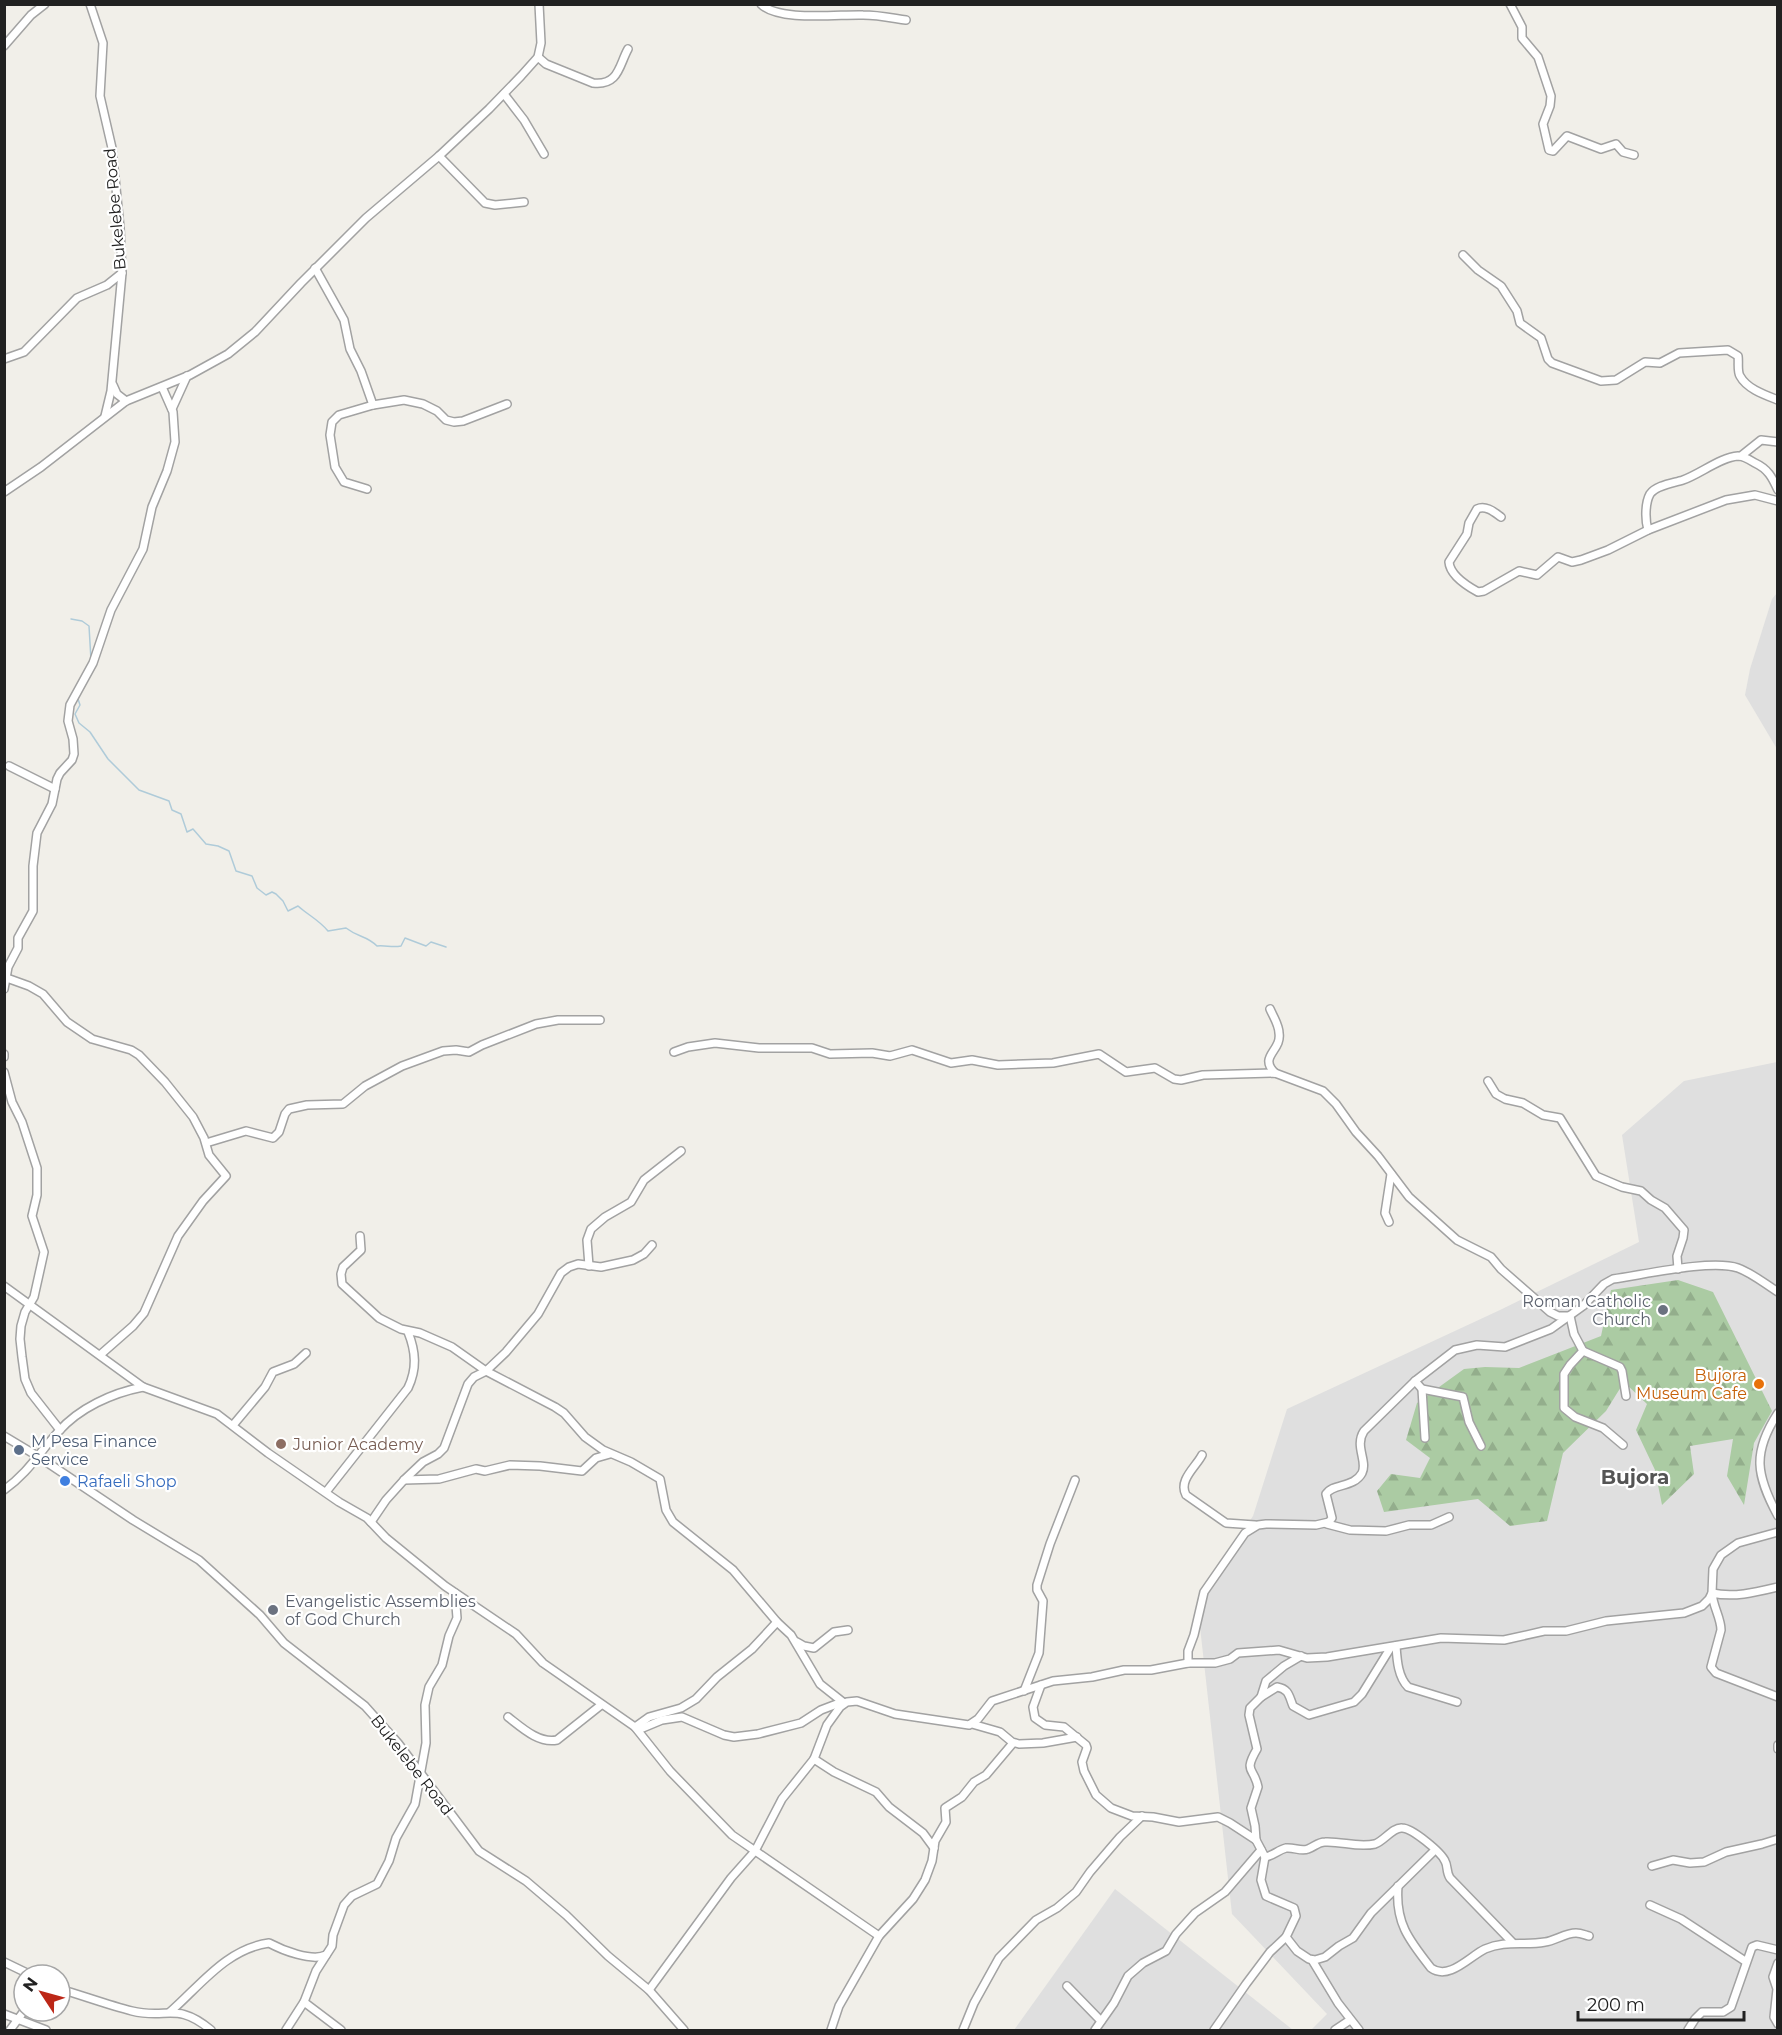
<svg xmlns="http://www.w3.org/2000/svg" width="1782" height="2035" font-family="Montserrat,sans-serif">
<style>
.residential{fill:#dfdfdf}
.forest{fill:url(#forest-firs)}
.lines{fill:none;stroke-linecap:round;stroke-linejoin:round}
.stream{stroke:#afcbd9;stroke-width:1.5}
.street-casing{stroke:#a2a2a2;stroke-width:10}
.street{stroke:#fff;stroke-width:7}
.worship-dot{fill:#6b7280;stroke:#fff;stroke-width:2}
.food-dot{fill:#e8710a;stroke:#fff;stroke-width:2}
.education-dot{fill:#8d6e63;stroke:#fff;stroke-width:2}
.service-dot{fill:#5c6f8a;stroke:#fff;stroke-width:2}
.shop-dot{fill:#3f7fe0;stroke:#fff;stroke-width:2}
.labels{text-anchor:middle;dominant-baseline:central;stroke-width:4.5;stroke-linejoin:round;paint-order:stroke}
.street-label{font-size:16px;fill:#212121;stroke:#fff}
.worship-label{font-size:16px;fill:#5b616d;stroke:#fff;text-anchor:end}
.food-label{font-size:16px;fill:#c56008;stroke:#fff;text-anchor:end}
.service-label{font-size:16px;fill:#4e5e75;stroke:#fff;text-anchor:start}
.education-label{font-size:16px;fill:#785e54;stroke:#fff;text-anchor:start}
.shop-label{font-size:16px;fill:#366cbe;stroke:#fff;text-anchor:start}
.quarter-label{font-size:20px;font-weight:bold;fill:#545454;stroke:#fff}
</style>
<defs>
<pattern id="forest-firs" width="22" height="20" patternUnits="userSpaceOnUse" patternTransform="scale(1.5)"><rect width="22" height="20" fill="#abcba3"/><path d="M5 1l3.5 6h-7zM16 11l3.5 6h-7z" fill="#93ae8c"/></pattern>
</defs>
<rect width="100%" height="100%" fill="#f1efe9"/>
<!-- residential -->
<g class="residential">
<polygon points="1777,593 1777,749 1745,695 1750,669 1772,599"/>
<polygon points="1777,1062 1777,2030 1311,2030 1327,2014 1232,1914 1197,1600 1253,1516 1287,1409 1500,1310 1639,1242 1622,1135 1684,1081"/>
<polygon points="1115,1889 1293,2030 1014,2030"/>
</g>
<!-- forest -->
<polygon class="forest" points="1678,1280 1713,1292 1772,1411 1754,1443 1744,1505 1727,1476 1733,1439 1690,1446 1694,1474 1662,1505 1655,1470 1636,1430 1647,1404 1624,1382 1606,1411 1563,1453 1547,1521 1510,1526 1478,1499 1384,1512 1377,1491 1391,1474 1420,1478 1430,1458 1406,1440 1417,1403 1464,1369 1485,1367 1519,1368 1601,1336 1611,1290"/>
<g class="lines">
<!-- stream -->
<g class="stream">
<polyline points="71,619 82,621 89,626 91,660"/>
<path d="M77,696L80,705L75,714L79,723L90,732L108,759L139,790L169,801L172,810L181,814L187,832L193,829L206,844L218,846L229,851L236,871L252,876L257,888L266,895L272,892L276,894L283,901L288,911L298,906C308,915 319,920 328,931L346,928C359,938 366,935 377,946C386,945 392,948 401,946L405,938L426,946L431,942L446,947"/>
</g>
<!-- street casing -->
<g class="street-casing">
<g id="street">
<polyline points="90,4 103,43 100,96 112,148 120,228 122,273 111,391 105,416"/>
<path d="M761,4C778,22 840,14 863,15C878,15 892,18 906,20"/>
<polyline points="1510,4 1522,27 1522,38 1538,57 1551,96 1550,106 1543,124 1549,150 1553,151 1567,136 1601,149 1616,144 1623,152 1634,155"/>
<polyline points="4,46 31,15 45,4"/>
<path d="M538,57L546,64L593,83C619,86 619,65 628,49"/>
<polyline points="504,94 524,120 544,154"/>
<polyline points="439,156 485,203 495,205 524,202"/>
<path d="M1463,255L1478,270L1501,286L1517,311L1520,323L1541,338L1548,359L1552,363L1601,381L1616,380L1645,362L1660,363L1679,353L1728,350L1738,356C1739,362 1737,371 1740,376C1747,389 1765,395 1778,400"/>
<polyline points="315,268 344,320 350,349 361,371 373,405"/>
<polyline points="4,359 24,352 77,298 107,285 122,273"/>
<polyline points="113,385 117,394 126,401"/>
<polyline points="172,409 187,376"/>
<polyline points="1741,456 1761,440 1778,442"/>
<polyline points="367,489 344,482 335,467 330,435 332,422 339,415 373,405 404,400 423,404 437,411 446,420 454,422 463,421 507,404"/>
<polyline points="4,492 41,467 126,401 190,375 228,354 255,332 301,283 366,218 439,156 489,109 521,76 538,57 541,43 539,4"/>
<path d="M1501,517C1494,512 1486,505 1477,509L1469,523L1467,534L1449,562C1450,575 1467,586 1478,592L1484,591L1519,571L1537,575L1558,557L1572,562L1581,560L1608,550L1648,530L1726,500L1755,495L1778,501"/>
<path d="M1648,530C1645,520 1645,503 1650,494C1656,485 1674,483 1683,480C1700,474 1721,457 1738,456C1744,456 1750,460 1755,463C1768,469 1772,477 1778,490"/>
<polyline points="9,766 55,789"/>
<polyline points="4,977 29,986 43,994 67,1022 92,1039 131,1050 139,1055 165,1082 193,1117 204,1138 209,1155 226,1176 203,1201 178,1236 144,1313 133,1326 100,1355"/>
<polyline points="4,989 8,967 18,948 18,938 33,911 33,866 37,833 52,804 57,779 60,773 72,760 74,754 73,739 68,721 70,705 93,663 111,610 143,549 152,507 167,471 175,442 173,412 162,387"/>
<path d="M1270,1009C1273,1016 1279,1025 1279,1033C1282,1051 1258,1056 1275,1073"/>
<polyline points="674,1052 688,1047 715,1043 759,1048 812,1048 830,1054 872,1053 890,1056 912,1050 951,1063 972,1060 998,1065 1053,1063 1099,1054 1126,1072 1155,1068 1174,1079 1181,1080 1203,1075 1275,1073 1323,1091 1336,1104 1356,1132 1378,1156 1409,1197 1457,1240 1491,1257 1501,1269 1550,1312 1558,1316 1570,1316 1574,1334 1583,1351 1570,1365 1564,1374 1564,1408 1575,1417 1603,1428 1623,1445"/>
<polyline points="4,1054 4,1057"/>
<polyline points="4,1072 12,1102 22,1122 37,1168 37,1195 32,1216 44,1252 34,1297 25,1312 21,1326 20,1339 22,1357 25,1379 31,1393 60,1430"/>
<polyline points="1488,1081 1496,1094 1505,1099 1523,1103 1543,1115 1560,1118 1596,1176 1622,1187 1641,1191 1651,1200 1665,1208 1684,1230 1683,1238 1677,1256 1678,1269"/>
<polyline points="206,1143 246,1131 273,1138 279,1132 285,1114 289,1109 307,1105 343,1104 365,1086 402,1066 443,1051 456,1050 469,1052 482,1045 536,1024 558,1020 600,1020"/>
<polyline points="1389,1222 1385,1213 1391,1174"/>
<polyline points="360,1236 361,1250 343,1267 341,1274 342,1284 379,1318 401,1329 420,1333 452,1347 486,1371 555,1407 564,1413 585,1437 603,1450 631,1462 660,1479 666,1510 673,1522 733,1570 777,1622 791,1635 820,1684 844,1703"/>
<polyline points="589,1266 587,1240 591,1229 605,1217 631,1202 644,1180 681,1151"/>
<polyline points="4,1286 143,1387 217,1414 268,1453 339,1502 367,1518 386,1538 445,1586 516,1634 543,1663 635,1727 670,1771 732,1835 879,1936"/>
<polyline points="1583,1351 1620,1367 1622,1371 1626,1396"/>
<polyline points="1415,1381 1422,1389 1463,1397 1469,1422 1481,1446"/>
<polyline points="1422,1389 1425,1438"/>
<path d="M1778,1413C1752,1453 1756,1475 1778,1516"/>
<polyline points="234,1424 265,1387 273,1372 294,1364 306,1353"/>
<polyline points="4,1436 39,1457 133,1520 199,1560 260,1615 284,1643 365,1706 398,1743 479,1851 526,1881 566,1915 608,1956 649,1990 684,2030"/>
<path d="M1202,1455C1196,1467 1178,1480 1186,1495L1226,1523L1255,1525"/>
<polyline points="404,1480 439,1479 476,1469 485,1471 510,1465 540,1466 582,1471 596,1458 610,1454"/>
<path d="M4,1490C28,1473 39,1453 58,1432C79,1408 112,1393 143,1387"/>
<path d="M326,1492L408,1388C417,1369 416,1352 408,1332"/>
<polyline points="371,1522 386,1500 404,1480 423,1462 438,1454 444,1448 468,1384 474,1377 486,1371 506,1352 538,1314 561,1273 569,1267 578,1264 601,1267 633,1260 644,1254 652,1245"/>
<polyline points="1327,1524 1350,1530 1386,1531 1409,1525 1431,1525 1449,1517"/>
<path d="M1778,1587C1757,1592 1734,1598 1712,1593C1713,1607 1721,1618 1721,1630L1711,1667L1716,1673L1778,1697"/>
<polyline points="797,1642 804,1646 814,1648 834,1632 848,1630"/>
<path d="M1396,1646C1397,1660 1398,1677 1408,1687L1457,1702"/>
<path d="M1188,1663V1651L1194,1635L1204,1592L1245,1533L1258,1525L1266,1524L1316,1525L1329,1522L1332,1518L1326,1494C1333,1483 1354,1488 1362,1473C1368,1461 1354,1446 1364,1431L1415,1381L1455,1350L1477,1345L1505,1347L1551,1329L1583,1306L1604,1284L1613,1279C1643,1275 1711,1259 1738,1268C1752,1273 1765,1284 1778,1292"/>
<polyline points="1041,1685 1033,1707 1035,1718 1045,1725 1064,1727 1086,1745 1087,1748 1082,1762 1084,1771 1096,1795 1111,1808 1132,1816 1153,1817 1179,1822 1218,1817 1230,1823 1256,1840"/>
<polyline points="1024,1691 1039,1653 1043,1601 1037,1590 1037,1585 1050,1544 1075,1480"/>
<path d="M1261,1697L1277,1687C1289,1689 1289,1696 1293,1706L1309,1715L1354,1702L1362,1694L1391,1647"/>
<path d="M508,1717C521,1727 539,1744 557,1740L601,1705"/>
<polyline points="972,1724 1000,1732 1012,1742 1019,1744 1043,1743 1077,1737"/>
<polyline points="635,1727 649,1717 681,1708 696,1699 717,1677 752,1649 777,1622"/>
<polyline points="638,1730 662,1720 682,1717 724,1735 734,1737 758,1734 801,1723 821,1710 842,1702"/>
<polyline points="1778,1745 1778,1749"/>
<polyline points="814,1759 834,1772 876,1792 889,1807 923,1833 934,1848"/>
<path d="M1265,1857C1273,1856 1278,1850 1286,1848C1294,1847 1301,1852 1308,1849C1314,1847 1318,1842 1325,1842C1342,1841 1357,1848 1375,1844C1384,1841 1393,1827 1402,1828C1412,1828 1441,1852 1445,1861C1448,1866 1446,1872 1450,1878L1512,1942"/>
<polyline points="1652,1866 1673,1860 1690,1863 1704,1862 1726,1852 1762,1844 1778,1839"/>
<path d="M1398,1886C1395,1923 1409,1940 1431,1968C1449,1981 1470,1956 1485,1949C1506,1940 1523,1946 1545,1942C1555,1941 1565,1933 1576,1933C1581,1933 1585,1935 1589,1936"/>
<polyline points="1650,1905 1681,1919 1745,1961"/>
<polyline points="1286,1937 1297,1951 1309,1959 1315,1960 1325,1957 1339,1946 1353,1938 1371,1913 1435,1850"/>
<polyline points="1312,1960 1338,2003 1359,2030"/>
<polyline points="4,1962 31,1975"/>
<polyline points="1778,1963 1773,1977 1777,1989 1774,2017 1778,2024"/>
<polyline points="1067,1986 1101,2021"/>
<path d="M60,1989C84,1996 108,2005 132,2011C167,2020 176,2001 211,2030"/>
<polyline points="649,1990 731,1878 755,1851 782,1799 814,1759 827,1725 840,1707 847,1702 857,1701 895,1714 969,1725 978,1719 992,1701 1053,1681 1092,1677 1124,1670 1151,1670 1188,1663 1215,1663 1230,1659 1238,1653 1279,1650 1307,1658 1327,1657 1441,1638 1504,1640 1544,1631 1566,1631 1606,1621 1684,1613 1702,1606 1709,1599 1712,1593 1713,1569 1721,1555 1738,1543 1778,1532"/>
<polyline points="304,2002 341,2030"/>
<path d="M170,2012C200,1986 226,1949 269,1943C282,1950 312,1962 326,1955"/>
<polyline points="4,2014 46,2030"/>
<polyline points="10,2030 24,2011"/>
<polyline points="286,2030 304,2002 316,1971 332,1946 333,1935 344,1905 352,1896 377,1884 389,1861 396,1838 415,1804 426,1743 425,1705 429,1687 442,1665 449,1636 457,1618 455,1593"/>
<polyline points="831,2030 839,2006 879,1936 913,1899 925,1880 932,1861 935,1841 946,1822 945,1808 962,1797 974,1782 986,1775 1013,1743"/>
<polyline points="963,2030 974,2003 999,1958 1036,1920 1057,1908 1076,1892 1090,1872 1120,1837 1142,1816"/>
<polyline points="1095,2030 1114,2003 1128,1976 1143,1963 1166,1951 1176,1934 1195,1913 1225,1892 1261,1850"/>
<path d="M1214,2030L1246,1984L1270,1952L1286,1937L1296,1916L1294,1908L1266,1896L1261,1880L1265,1857L1256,1840L1255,1826L1251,1808L1258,1787C1254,1767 1243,1773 1257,1749L1249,1715L1250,1708L1261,1697L1266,1681L1284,1666L1301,1656"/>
<polyline points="1335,2030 1350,2020"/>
<polyline points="1688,2030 1695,2019 1702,2012 1723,2012 1731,2007 1752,1947 1757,1945 1778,1950"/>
</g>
</g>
<!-- street -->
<use href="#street" class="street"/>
</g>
<!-- markers -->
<g class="worship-dot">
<circle cx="1663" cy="1310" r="6"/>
<circle cx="273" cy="1610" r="6"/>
</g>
<circle class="food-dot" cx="1759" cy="1384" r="6"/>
<circle class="education-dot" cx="281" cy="1444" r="6"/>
<circle class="service-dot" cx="19" cy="1450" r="6"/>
<circle class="shop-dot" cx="65" cy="1481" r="6"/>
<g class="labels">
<!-- street labels -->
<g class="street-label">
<text transform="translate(115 209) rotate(-95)">Bukelebe Road</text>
<text transform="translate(412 1765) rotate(52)">Bukelebe Road</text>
</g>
<!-- worship labels -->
<g class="worship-label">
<text x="1651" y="1301">Roman Catholic<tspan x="1651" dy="18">Church</tspan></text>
<text x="285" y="1601" text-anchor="start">Evangelistic Assemblies<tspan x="285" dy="18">of God Church</tspan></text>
</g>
<!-- food labels -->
<g class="food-label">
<text x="1747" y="1375">Bujora<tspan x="1747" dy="18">Museum Cafe</tspan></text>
</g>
<!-- service labels -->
<g class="service-label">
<text x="31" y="1441">M Pesa Finance<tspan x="31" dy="18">Service</tspan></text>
</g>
<!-- education labels -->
<g class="education-label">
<text x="293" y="1444">Junior Academy</text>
</g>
<!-- shop labels -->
<g class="shop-label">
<text x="77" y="1481">Rafaeli Shop</text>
</g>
<!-- quarter labels -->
<g class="quarter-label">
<text x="1635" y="1477">Bujora</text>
</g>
</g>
<!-- border -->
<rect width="1782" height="2035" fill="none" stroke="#212121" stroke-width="12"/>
<!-- north arrow -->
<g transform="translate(42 1993) rotate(306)"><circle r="28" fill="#ffffff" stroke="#a6a6a6" stroke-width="1.5"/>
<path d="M0-4.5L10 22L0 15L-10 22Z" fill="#bc2717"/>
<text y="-9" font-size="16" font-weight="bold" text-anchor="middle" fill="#212121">N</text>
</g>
<!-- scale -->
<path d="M1578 2011v9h166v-9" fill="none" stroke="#212121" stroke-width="3"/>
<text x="1587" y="2011" font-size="18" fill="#212121" stroke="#ffffff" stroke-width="4.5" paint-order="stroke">200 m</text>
</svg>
